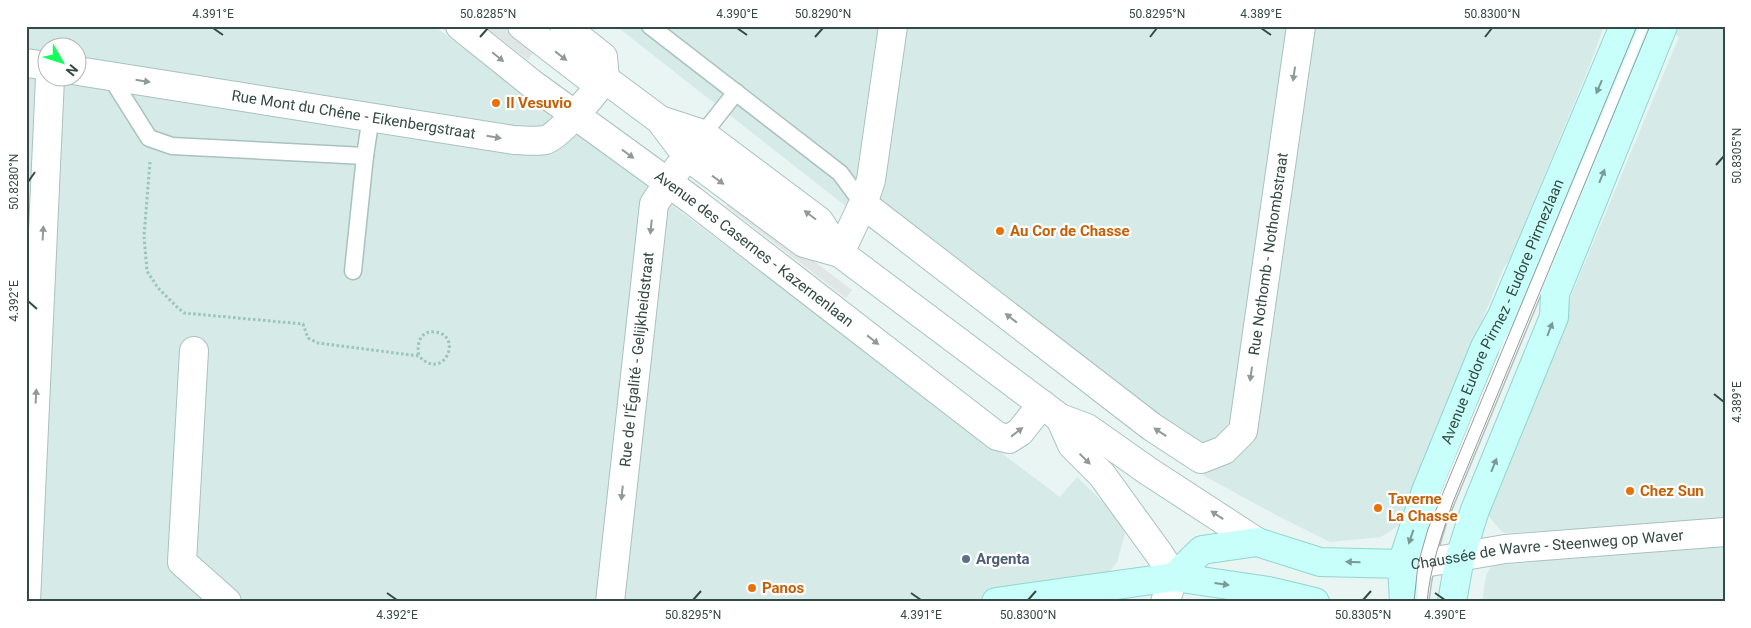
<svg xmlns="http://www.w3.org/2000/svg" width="1751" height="628" font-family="Roboto,sans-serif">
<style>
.residential{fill:#d6eae7;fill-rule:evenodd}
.parking{fill:#e0e6e5}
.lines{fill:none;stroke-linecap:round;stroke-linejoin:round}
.service-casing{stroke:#a9c2bd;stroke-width:19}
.minor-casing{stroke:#a9c2bd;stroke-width:30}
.tertiary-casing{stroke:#a9c2bd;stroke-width:30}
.secondary-casing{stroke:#91d6ce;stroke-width:30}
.path{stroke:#99c5bc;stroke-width:3;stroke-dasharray:2.5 2.5;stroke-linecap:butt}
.service{stroke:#fff;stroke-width:16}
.minor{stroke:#fff;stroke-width:28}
.tertiary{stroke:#fff;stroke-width:28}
.secondary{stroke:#c8fffa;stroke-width:28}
.tram{stroke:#989898;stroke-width:1}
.oneway{fill:#909b99}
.oneway2{fill:#789b96}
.ticks{fill:none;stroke:#364a45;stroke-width:2}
.food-dot{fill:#e8710a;stroke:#fff;stroke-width:2}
.service-dot{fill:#5c6f8a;stroke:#fff;stroke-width:2}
.labels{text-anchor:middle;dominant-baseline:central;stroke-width:4.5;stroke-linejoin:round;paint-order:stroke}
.food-label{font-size:15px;font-weight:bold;fill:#c56008;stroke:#fff;text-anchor:start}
.street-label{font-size:15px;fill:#364a45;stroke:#fff}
.service-label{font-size:15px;font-weight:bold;fill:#4e5e75;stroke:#fff;text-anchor:start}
.neatline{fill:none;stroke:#364a45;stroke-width:2}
.ticks-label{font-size:12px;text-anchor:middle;fill:#364a45}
</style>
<rect width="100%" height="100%" fill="#e8f5f3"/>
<!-- residential -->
<g class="residential">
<path d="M26,26H434L1060,497L1077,477L1113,512L1124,528L1125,534L1117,562L1109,573L1071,602H26ZM48,48H78V78H48Z"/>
<polygon points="616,26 1604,26 1588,70 1510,259 1504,267 1399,525 1381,537 1330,542 1276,515 1208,478 1130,429"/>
<polygon points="1673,26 1725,26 1725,602 1482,602 1486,575 1490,568 1498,565 1534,562 1540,531 1506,533 1502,532 1486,513 1486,500 1679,37 1670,32"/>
</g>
<!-- parking -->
<g class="parking">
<polygon points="483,26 502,26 534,51 528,60"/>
<polygon points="732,199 852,290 846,298 726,206"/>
<polygon points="725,207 844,298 839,304 720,213"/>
</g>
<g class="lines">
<!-- service casing -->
<g class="service-casing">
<g id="service">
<polyline points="650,26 840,173 863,204"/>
<polyline points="110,76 149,138 172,146 365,156 371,116"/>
<polyline points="703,134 736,92"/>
<polyline points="353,271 365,156"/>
<path d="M1420,602C1423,573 1430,545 1439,518L1643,26"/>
</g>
</g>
<!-- minor casing -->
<g class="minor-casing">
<g id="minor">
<path id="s1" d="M460,26L531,83L692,200L997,436L1009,439L1020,432L1042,404"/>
<polyline points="26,63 48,66"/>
<path id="s2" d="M78,71L514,140C523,140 536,142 545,140C559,137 595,92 605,79"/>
<path id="s3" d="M863,204L1152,427L1201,459L1224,450L1243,431L1301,26"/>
<polyline points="194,351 182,562 227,602"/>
<polyline points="26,602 50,78"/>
<path id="s4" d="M610,602L654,204L678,168"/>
<polyline points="1165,602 1174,577"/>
</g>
</g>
<!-- tertiary casing -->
<g class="tertiary-casing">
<g id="tertiary">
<polyline points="522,26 588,77 605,79 660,120 687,156 804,243 840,253"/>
<polyline points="564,26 603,57 605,79"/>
<polyline points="660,120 703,134 819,221 840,253 1060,418 1087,428 1148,471 1257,542"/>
<polyline points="840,253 863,204 871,180 893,26"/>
<polyline points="1060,418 1072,445 1102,475 1160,555 1174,577"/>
<path id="s5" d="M1402,564H1418L1505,549L1725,532"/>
</g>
</g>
<!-- secondary casing -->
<g class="secondary-casing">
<g id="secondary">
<polyline points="1174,577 1202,550 1257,542 1320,562 1402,564"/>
<polyline points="996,602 1174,577 1269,591 1315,602"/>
<path id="s6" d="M1404,602L1402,564L1426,491L1485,347L1502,316L1624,26"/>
<polyline points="1452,602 1460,557 1475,510 1554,317 1555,294 1663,26"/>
</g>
</g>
<!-- path -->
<path class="path" d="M150,162L144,236L147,271L158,288L177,307L184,313L303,324L308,338L318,343L419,356C444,383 464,335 435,332C420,330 416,345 419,356"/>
<!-- service -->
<use href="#service" class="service"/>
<!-- minor -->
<use href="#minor" class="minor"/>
<!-- tertiary -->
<use href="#tertiary" class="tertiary"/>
<!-- secondary -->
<use href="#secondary" class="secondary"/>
<!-- tram -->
<g class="tram">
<polyline points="1414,602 1418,564 1428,529 1637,26"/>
<path d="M1427,602C1430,567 1442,534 1453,502L1650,26"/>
</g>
</g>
<!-- one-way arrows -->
<defs><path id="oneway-solid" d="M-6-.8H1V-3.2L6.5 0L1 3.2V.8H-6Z" transform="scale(1.25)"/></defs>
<g class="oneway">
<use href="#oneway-solid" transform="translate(561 56) rotate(38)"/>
<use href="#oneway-solid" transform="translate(498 57) rotate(39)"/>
<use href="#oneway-solid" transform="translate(1294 74) rotate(98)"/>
<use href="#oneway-solid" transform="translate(143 81) rotate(9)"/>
<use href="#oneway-solid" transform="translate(494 137) rotate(10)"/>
<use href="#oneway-solid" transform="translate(628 154) rotate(36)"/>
<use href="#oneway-solid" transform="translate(718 180) rotate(36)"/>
<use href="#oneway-solid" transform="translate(810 215) rotate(-143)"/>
<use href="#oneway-solid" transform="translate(651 227) rotate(96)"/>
<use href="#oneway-solid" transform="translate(43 233) rotate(-87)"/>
<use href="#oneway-solid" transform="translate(1011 318) rotate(-142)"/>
<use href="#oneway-solid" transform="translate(873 340) rotate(38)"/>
<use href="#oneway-solid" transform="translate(1251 374) rotate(98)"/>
<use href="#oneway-solid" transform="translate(36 396) rotate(-87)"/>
<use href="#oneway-solid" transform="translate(1017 432) rotate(-38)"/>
<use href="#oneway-solid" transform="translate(1160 432) rotate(-147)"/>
<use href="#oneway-solid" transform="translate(1085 459) rotate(44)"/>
<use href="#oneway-solid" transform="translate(622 493) rotate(96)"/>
<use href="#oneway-solid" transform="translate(1217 515) rotate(-147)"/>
</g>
<g class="oneway2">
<use href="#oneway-solid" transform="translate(1599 87) rotate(113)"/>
<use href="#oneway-solid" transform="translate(1602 176) rotate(-68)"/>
<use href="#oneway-solid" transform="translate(1550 329) rotate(-69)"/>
<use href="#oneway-solid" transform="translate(1494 465) rotate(-68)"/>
<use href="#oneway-solid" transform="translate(1411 537) rotate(109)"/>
<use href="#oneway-solid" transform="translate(1353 562) rotate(-179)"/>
<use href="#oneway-solid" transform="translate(1222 584) rotate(8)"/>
</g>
<!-- ticks -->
<path class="ticks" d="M213,28L223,35M737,28L747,35M1261,28L1271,35M480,37L488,28M815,37L823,28M1150,37L1157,28M1485,37L1492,28M1716,165L1724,156M28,182L35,172M28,301L37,309M1714,394L1724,402M387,593L397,600M911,593L921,600M1435,593L1445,600M693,600L701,591M1028,600L1036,591M1363,600L1371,591"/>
<!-- markers -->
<g class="food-dot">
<circle cx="496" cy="103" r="5"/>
<circle cx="1000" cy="231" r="5"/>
<circle cx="1630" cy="491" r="5"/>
<circle cx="1378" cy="508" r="5"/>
<circle cx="752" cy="588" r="5"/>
</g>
<circle class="service-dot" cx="966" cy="559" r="5"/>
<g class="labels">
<!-- food labels -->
<g class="food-label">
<text x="506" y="103">Il Vesuvio</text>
<text x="1010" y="231">Au Cor de Chasse</text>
<text x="1640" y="491">Chez Sun</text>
<text x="1388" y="499">Taverne<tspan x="1388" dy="17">La Chasse</tspan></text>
<text x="762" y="588">Panos</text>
</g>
<!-- street labels -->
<g class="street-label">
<text stroke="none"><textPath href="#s2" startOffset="279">Rue Mont du Chêne - Eikenbergstraat</textPath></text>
<text stroke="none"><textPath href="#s1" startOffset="369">Avenue des Casernes - Kazernenlaan</textPath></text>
<text stroke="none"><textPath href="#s3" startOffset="654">Rue Nothomb - Nothombstraat</textPath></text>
<text stroke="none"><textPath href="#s6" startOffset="310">Avenue Eudore Pirmez - Eudore Pirmezlaan</textPath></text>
<text stroke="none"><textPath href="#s4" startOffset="244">Rue de l'Égalité - Gelijkheidstraat</textPath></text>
<text stroke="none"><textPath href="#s5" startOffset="146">Chaussée de Wavre - Steenweg op Waver</textPath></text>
</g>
<!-- service labels -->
<g class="service-label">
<text x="976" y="559">Argenta</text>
</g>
</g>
<!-- border -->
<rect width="1751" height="628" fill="none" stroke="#ffffff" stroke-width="55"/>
<!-- north arrow -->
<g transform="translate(62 62) rotate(129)"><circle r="24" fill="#ffffff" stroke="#afb7b5"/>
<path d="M0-4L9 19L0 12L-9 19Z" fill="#15ff5a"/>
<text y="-8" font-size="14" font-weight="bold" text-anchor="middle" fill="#364a45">N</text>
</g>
<rect x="28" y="28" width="1696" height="572" class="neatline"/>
<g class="ticks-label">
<text x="213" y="18">4.391°E</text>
<text x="488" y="18">50.8285°N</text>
<text x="737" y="18">4.390°E</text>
<text x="823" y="18">50.8290°N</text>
<text x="1157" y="18">50.8295°N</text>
<text x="1261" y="18">4.389°E</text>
<text x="1492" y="18">50.8300°N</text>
<text transform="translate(1737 156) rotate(-90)" y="4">50.8305°N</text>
<text transform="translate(14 182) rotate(-90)" y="4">50.8280°N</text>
<text transform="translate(14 301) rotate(-90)" y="4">4.392°E</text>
<text transform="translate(1737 402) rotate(-90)" y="4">4.389°E</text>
<text x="397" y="619">4.392°E</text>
<text x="693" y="619">50.8295°N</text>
<text x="921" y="619">4.391°E</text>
<text x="1028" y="619">50.8300°N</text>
<text x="1363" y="619">50.8305°N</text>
<text x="1445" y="619">4.390°E</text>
</g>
</svg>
